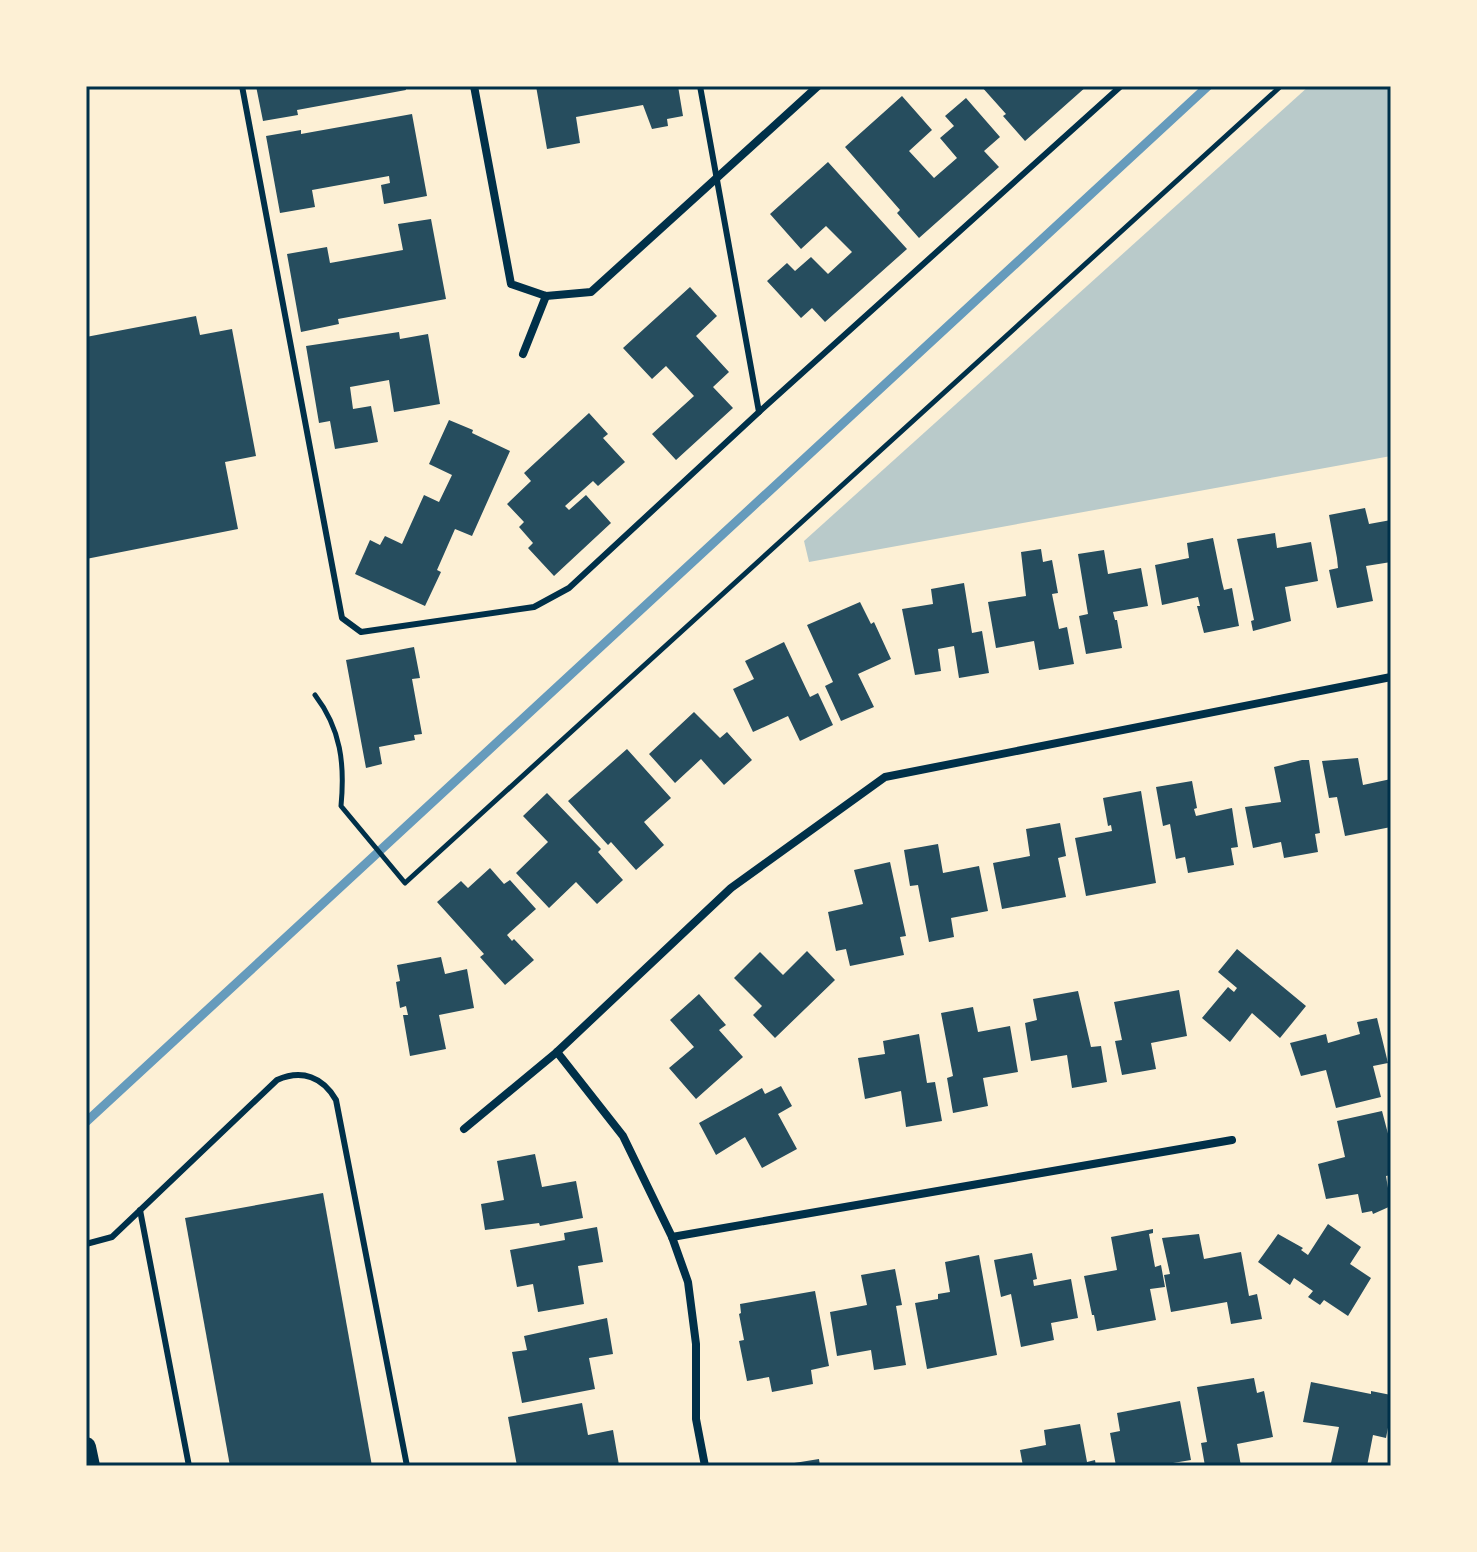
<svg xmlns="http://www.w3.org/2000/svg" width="1477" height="1552" font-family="'Source Sans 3',sans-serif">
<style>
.green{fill:#b9caca}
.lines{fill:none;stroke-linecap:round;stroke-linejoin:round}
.stream{stroke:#669bbc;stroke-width:9}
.building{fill:#264d5e}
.path{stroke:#003049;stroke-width:5}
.service{stroke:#003049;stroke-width:6}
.minor{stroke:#003049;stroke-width:8}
.primary{stroke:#003049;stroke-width:20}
.neatline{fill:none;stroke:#003049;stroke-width:3}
</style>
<rect width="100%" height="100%" fill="#fdf0d5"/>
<!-- green -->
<polygon class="green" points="1309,86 1391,86 1391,456 809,562 804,541"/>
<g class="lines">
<!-- stream -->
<polyline class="stream" points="86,1122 1208,86"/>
</g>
<!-- building -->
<g class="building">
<polygon points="256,86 405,86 406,90 297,110 298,115 263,121"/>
<polygon points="536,86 678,86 683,116 667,119 668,126 652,129 643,105 576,117 580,143 547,149"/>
<polygon points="981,86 1087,86 1025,141 1003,116 1006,114"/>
<polygon points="902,96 932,130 909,151 934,178 957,158 940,138 954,126 945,116 966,98 1000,137 984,151 999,167 919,238 897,213 900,210 845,147"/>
<polygon points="412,114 427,196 384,204 381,185 390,183 389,176 312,190 315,207 280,213 266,136 301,130 301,134"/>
<polygon points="828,162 907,249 825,322 812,308 801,318 767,281 787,263 795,271 811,257 828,274 852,252 826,226 801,249 770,214"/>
<polygon points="431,219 446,299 338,319 339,324 301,332 287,254 327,247 330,263 403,250 398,224"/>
<polygon points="690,287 717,316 696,336 729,372 713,387 733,408 676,460 652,434 694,396 666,366 652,379 623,348"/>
<polygon points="196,316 200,335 232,329 256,456 225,462 238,529 86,559 86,337"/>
<polygon points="399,332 400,339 428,334 440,404 394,412 389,380 350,387 353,409 371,406 378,442 335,449 330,421 319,423 306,346"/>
<polygon points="589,413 608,434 603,438 625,462 598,486 593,481 565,506 569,510 586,495 611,523 554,576 528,548 533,543 519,527 524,522 507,504 531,481 524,473"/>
<polygon points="449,420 473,430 472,433 510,451 472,536 455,529 437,570 441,572 425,606 355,574 370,540 380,545 385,536 402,544 424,495 439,502 452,475 429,464"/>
<polygon points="1365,508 1369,524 1391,520 1391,562 1366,566 1373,601 1337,608 1329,570 1338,568 1337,558 1329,515"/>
<polygon points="1275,533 1277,548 1311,542 1318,581 1285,587 1291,621 1253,631 1251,621 1254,620 1237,539"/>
<polygon points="1213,538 1222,582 1224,590 1232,588 1239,626 1204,633 1197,606 1200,606 1198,597 1162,605 1155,565 1189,558 1187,543"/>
<polygon points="1041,549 1043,562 1052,560 1058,593 1052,594 1059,629 1067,627 1074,664 1039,670 1034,641 996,648 988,602 1026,596 1021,552"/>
<polygon points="1104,550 1108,574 1141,568 1148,606 1113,612 1115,620 1117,620 1122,648 1086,654 1079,616 1088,614 1078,554"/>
<polygon points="964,583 972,633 982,631 989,673 959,678 954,646 938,649 941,671 915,675 902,609 933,604 931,589"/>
<polygon points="860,602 871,624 874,622 891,659 858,674 874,707 841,721 825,686 833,682 807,625"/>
<polygon points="784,642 810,697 818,693 833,725 800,741 788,716 753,732 733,689 754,679 745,661"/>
<polygon points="414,647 420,678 412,679 422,734 414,735 415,740 379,747 382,764 366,768 346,660"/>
<polygon points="694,712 720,738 727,732 752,760 724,785 701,759 675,783 649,754"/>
<polygon points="627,749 671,798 644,822 664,845 636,870 611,842 608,845 568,801"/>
<polygon points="1358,758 1363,785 1391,779 1391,827 1345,836 1337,797 1329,798 1322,761"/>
<polygon points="1302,760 1309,760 1320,833 1315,834 1318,852 1284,858 1281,842 1253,848 1245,807 1281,802 1274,767"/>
<polygon points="1192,781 1197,808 1194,809 1196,816 1232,808 1238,847 1231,848 1234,865 1188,873 1185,857 1176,859 1170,824 1163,826 1156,787"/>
<polygon points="1141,791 1156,883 1086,896 1075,838 1112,831 1111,825 1108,826 1103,798"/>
<polygon points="547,793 601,849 598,852 623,880 597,904 576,882 549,908 516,873 548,842 523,816"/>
<polygon points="1060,823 1066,856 1058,858 1066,897 1002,909 993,863 1030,856 1026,829"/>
<polygon points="938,844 943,873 979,866 988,911 951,918 954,937 929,942 918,885 910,886 904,850"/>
<polygon points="890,862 906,936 900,937 904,955 850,966 846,949 836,951 828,912 863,904 854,870"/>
<polygon points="490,868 504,884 510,880 536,909 507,935 512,941 514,939 534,960 505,985 480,957 484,954 437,902 461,881 468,888"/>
<polygon points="1237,949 1306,1006 1280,1038 1252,1013 1230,1042 1202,1018 1228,987 1234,992 1237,988 1218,972"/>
<polygon points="807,951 835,980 775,1038 753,1015 762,1006 734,978 760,952 783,975"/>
<polygon points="441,957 445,974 467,969 474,1008 439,1015 446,1049 410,1056 403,1015 408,1015 406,1006 400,1008 396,982 400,981 397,965"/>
<polygon points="1179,990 1187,1036 1151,1043 1156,1069 1122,1075 1115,1041 1122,1040 1114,1002"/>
<polygon points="1078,991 1091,1047 1101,1046 1107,1082 1072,1088 1067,1055 1031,1061 1025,1023 1037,1020 1033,999"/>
<polygon points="699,994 726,1025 719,1030 743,1057 696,1099 669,1068 694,1047 670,1020"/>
<polygon points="973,1007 978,1032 1010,1026 1018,1072 983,1078 988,1106 953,1113 947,1078 953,1076 941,1013"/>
<polygon points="1377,1018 1388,1063 1373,1066 1381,1097 1336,1108 1326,1070 1301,1076 1290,1043 1326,1034 1328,1043 1360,1034 1357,1022"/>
<polygon points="919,1034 927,1083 935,1082 942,1121 906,1127 901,1091 865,1099 858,1058 885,1054 883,1041"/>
<polygon points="781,1086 792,1106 778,1114 797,1149 762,1168 745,1137 716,1155 699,1123 762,1088 765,1094"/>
<polygon points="1382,1111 1391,1145 1391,1175 1386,1176 1391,1206 1373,1214 1372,1211 1362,1213 1358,1194 1326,1199 1318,1164 1345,1157 1337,1121"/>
<polygon points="535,1154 542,1187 576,1181 583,1218 540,1226 539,1223 485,1230 481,1204 504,1200 497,1161"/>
<polygon points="323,1193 372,1466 230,1466 185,1218"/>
<polygon points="1328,1224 1361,1247 1350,1264 1371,1278 1348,1316 1324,1300 1320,1305 1308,1297 1313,1291 1294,1278 1290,1285 1258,1262 1278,1234 1303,1248 1301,1250 1308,1255"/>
<polygon points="597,1227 603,1262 578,1266 584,1304 538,1312 533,1284 517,1287 510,1250 565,1240 564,1233"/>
<polygon points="1153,1229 1153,1233 1149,1234 1155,1267 1161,1265 1165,1287 1150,1289 1156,1320 1097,1331 1094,1315 1092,1315 1084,1276 1117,1270 1111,1237"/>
<polygon points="1199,1234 1204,1259 1241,1252 1249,1296 1257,1294 1262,1319 1231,1324 1227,1302 1171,1312 1164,1275 1170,1274 1162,1238"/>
<polygon points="1032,1253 1037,1279 1033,1280 1034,1286 1071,1279 1078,1318 1051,1323 1054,1340 1021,1347 1011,1294 1001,1297 994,1260"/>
<polygon points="979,1255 997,1355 927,1369 915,1303 938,1299 938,1294 950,1292 945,1262"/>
<polygon points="895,1269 902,1305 896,1306 906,1365 874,1370 871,1350 837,1356 830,1312 867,1305 861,1275"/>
<polygon points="815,1291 829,1366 811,1370 813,1384 772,1392 769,1377 747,1381 739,1341 744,1340 739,1314 741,1313 740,1304"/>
<polygon points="607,1318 613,1354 589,1358 595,1389 522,1403 512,1352 527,1350 524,1336"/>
<polygon points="1254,1378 1257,1393 1264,1391 1273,1437 1237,1444 1241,1466 1205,1466 1201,1443 1207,1442 1197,1387"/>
<polygon points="1311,1382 1371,1394 1371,1391 1391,1395 1391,1412 1386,1438 1373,1435 1367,1466 1331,1463 1339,1427 1303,1422"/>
<polygon points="1180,1401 1191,1460 1155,1466 1116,1466 1110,1433 1120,1431 1117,1413"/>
<polygon points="582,1403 588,1435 613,1430 619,1465 517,1466 508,1417"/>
<polygon points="1080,1424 1087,1462 1095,1460 1096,1466 1023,1466 1020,1450 1046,1445 1044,1430"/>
<polygon points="819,1459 820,1466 788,1466 788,1464"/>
</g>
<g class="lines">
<!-- path -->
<path class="path" d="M315,695C341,729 345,764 341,806L405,883L1281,86"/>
<!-- service -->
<g class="service">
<polyline points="242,86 342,618 361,632 534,607 569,588 759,412 700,86"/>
<polyline points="759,412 1121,86"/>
<polyline points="140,1210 189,1466"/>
<path d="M86,1244L112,1237L277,1080C302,1069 323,1077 336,1100L407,1466"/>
</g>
<!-- minor -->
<g class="minor">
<polyline points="474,86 511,284 546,296 591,292 818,86"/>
<polyline points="523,354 546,296"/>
<polyline points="557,1052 623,1136 672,1237 688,1282 696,1344 696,1419 705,1466"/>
<polyline points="464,1129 557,1052 731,888 885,777 1391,677"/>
<polyline points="672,1237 1232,1140"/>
</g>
<!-- primary -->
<polyline class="primary" points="86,1447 90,1466"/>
</g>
<!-- border -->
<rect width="1477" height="1552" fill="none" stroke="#fdf0d5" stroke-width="176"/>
<rect x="88" y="88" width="1301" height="1376" class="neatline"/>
</svg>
